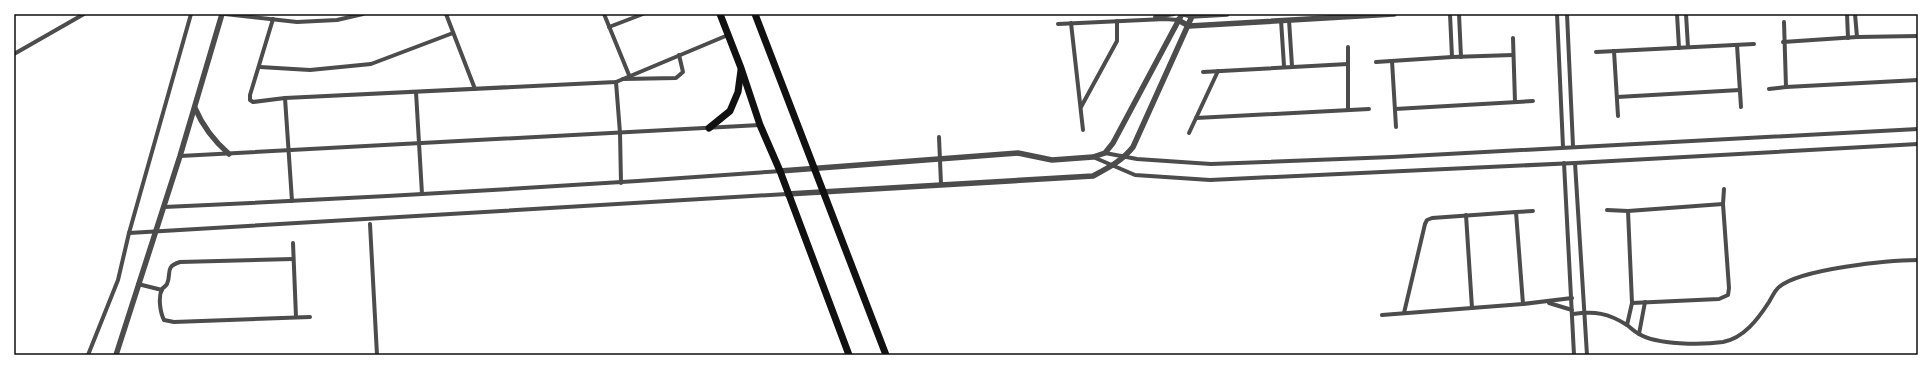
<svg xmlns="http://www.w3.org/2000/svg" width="1932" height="369" font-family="'Crimson Pro',serif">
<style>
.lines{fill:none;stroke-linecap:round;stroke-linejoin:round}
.minor{stroke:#4c4c4c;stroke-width:4}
.tertiary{stroke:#4c4c4c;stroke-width:5.5}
.primary{stroke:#111;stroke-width:7}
.neatline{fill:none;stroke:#111;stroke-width:1.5}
</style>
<rect width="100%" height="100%" fill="#fff"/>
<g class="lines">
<!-- minor -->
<g class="minor">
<polyline points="225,14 297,22 337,20 363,14"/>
<polyline points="446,14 475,89"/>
<polyline points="604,14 629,75"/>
<polyline points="1450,14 1452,57"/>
<polyline points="1459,14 1461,57"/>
<polyline points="1557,14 1563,147"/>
<polyline points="1567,14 1573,146"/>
<polyline points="1677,14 1679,48"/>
<polyline points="1686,14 1688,47"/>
<polyline points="1847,14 1848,38"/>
<polyline points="1855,14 1857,37"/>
<polyline points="1155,17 1174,14"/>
<polyline points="273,19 250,95 250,100 253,102 285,98 616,82 728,35"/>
<polyline points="1281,20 1284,66"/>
<polyline points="1289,20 1292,66"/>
<polyline points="1784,22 1786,87"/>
<polyline points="1071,23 1083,130"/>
<polyline points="1058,24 1165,19 1178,20"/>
<polyline points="609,27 643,14"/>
<polyline points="1513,38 1515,102"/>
<polyline points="1783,42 1857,37 1918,36"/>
<polyline points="1737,45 1741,107"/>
<polyline points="1348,47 1348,110"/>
<polyline points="1614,51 1618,116"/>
<polyline points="1596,52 1754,44"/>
<polyline points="14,54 84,14"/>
<polyline points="1392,61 1396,127"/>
<polyline points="1376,62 1452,57 1513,55"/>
<polyline points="260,67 310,70 371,64 453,33"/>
<polyline points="1203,72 1348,64"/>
<polyline points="623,79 676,78 683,72 679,55"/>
<polyline points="616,82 620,133 621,183"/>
<polyline points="1769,89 1786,87 1918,80"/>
<polyline points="416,92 422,194"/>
<polyline points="1617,97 1740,90"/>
<polyline points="285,98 292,201"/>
<polyline points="1081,107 1117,41 1117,21"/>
<polyline points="1395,109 1533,101"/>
<polyline points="1196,118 1369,109"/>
<polyline points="1189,133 1218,71"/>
<polyline points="939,137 941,184"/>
<polyline points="1105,153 1137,159 1211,164 1392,157 1918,129"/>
<polyline points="180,156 760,125"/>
<polyline points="1093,157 1135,175 1210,180 1575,163 1918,144"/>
<polyline points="1564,163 1574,355"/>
<polyline points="1575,163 1587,355"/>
<path d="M164,207C369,198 575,186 780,171"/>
<polyline points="1607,210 1628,211 1723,204"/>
<polyline points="1516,212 1533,211"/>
<polyline points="1466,215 1472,308"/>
<polyline points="370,224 377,355"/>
<polyline points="129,233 787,194"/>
<polyline points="293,243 296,317"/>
<path d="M293,259L180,262C164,267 172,273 167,284C166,286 164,287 162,289C158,297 160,312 164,320L174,322L310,317"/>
<polyline points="138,284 162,290"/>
<polyline points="1549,303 1572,310"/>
<polyline points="1632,303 1719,299 1728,295 1729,288 1723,204 1724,189"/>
<polyline points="1404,313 1425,224 1427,220 1432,218 1516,212 1523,304"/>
<path d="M1573,314C1595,311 1608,313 1627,325C1631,328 1635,332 1639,334C1657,345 1702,345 1723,342C1744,338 1758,319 1769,302C1772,297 1775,290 1779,287C1800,269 1889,260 1918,260"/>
<polyline points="1382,315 1523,304 1572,298"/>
<polyline points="1627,325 1632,303 1628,211"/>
<polyline points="1639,334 1645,302"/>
<polyline points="88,355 118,280 129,233 191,14"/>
</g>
<!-- tertiary -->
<g class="tertiary">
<polyline points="1184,14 1192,16 1227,14"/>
<polyline points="1178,20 1189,26 1394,14"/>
<path d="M195,108C203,127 213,140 229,154"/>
<polyline points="780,171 1018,153 1052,160 1093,157 1105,153 1113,143 1182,14"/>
<path d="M787,194L1093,176C1108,168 1122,161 1133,147L1193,14"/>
<polyline points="116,355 180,156 222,14"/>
</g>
<!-- primary -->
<g class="primary">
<polyline points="720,14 741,68 760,125 780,171 849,355"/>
<polyline points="755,14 886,355"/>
<polyline points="709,128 730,111 738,92 741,70"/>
</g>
</g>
<!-- border -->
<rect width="1932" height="369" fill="none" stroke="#ffffff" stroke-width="30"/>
<rect x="15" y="15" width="1902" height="339" class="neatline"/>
</svg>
